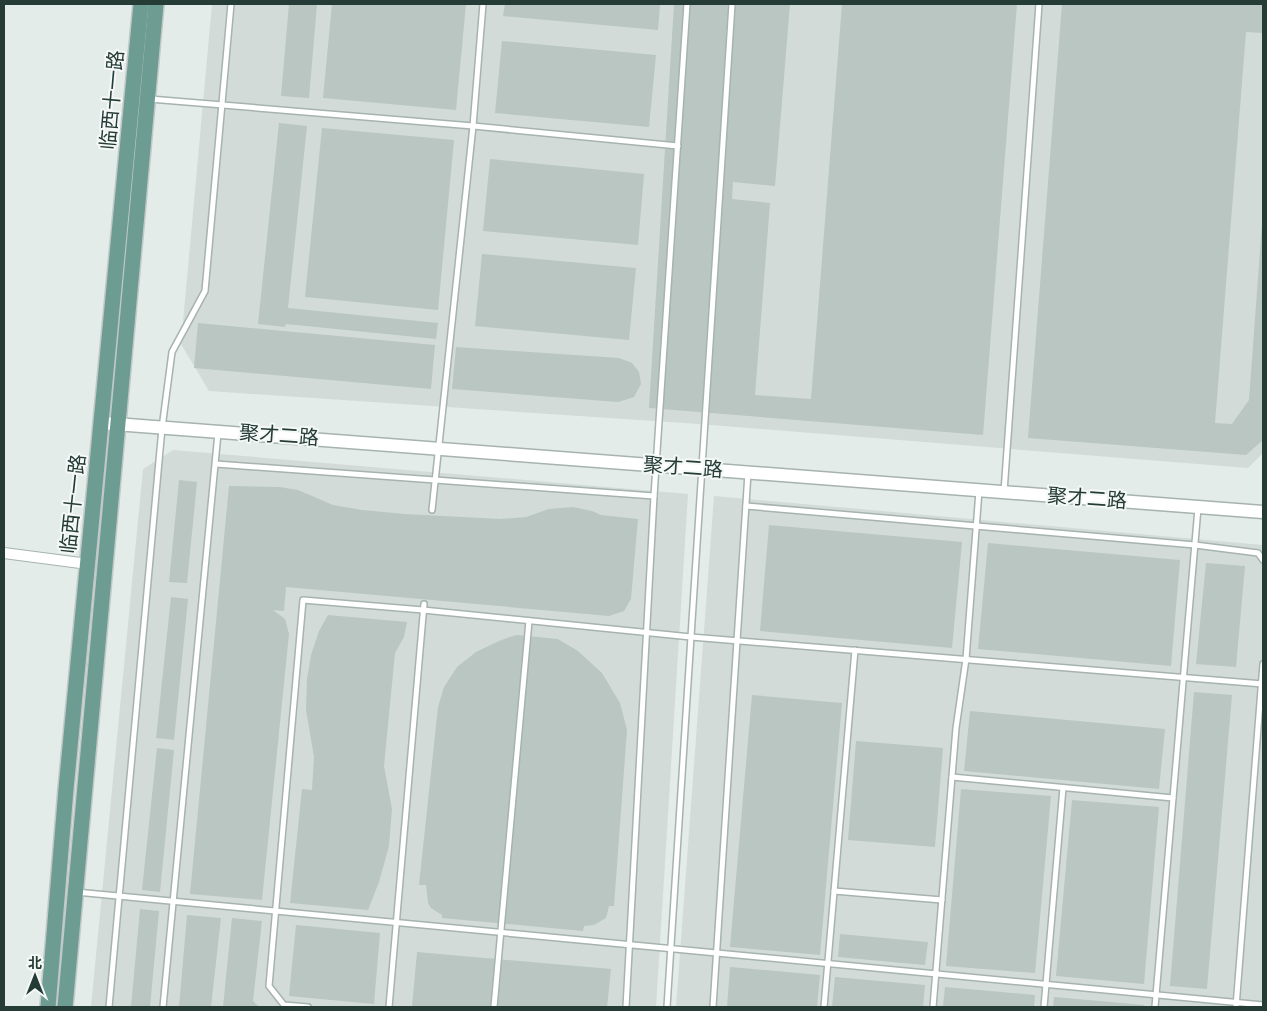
<svg xmlns="http://www.w3.org/2000/svg" width="1267" height="1011" font-family="'Alegreya Sans','Noto Sans SC',sans-serif">
<style>
.built{fill:#d2dbd7}
.building{fill:#b9c6c1}
.lines{fill:none;stroke-linecap:round;stroke-linejoin:round}
.service-casing{stroke:#a6b3af;stroke-width:8}
.minor-casing{stroke:#a6b3af;stroke-width:12}
.tertiary-casing{stroke:#a6b3af;stroke-width:15}
.primary-casing{stroke:#c2c8c7;stroke-width:18}
.service{stroke:#fff;stroke-width:5}
.minor{stroke:#fff;stroke-width:10}
.tertiary{stroke:#fff;stroke-width:12}
.primary{stroke:#6c9c92;stroke-width:15}
.labels{text-anchor:middle;dominant-baseline:central;stroke-width:4;stroke-linejoin:round;paint-order:stroke}
.street-label{font-size:20px;fill:#253b36;stroke:#f4f8f6}
</style>
<rect width="100%" height="100%" fill="#e3ece8"/>
<!-- built -->
<g class="built">
<polygon points="212,4 1263,4 1263,453 1248,468 699,424 209,391 181,344"/>
<polygon points="173,450 688,494 656,1007 91,1007 143,469"/>
<polygon points="714,496 1263,545 1263,988 1262,1007 676,1007"/>
</g>
<!-- building -->
<g class="building">
<polygon points="289,4 317,4 309,98 281,96"/>
<polygon points="332,4 466,4 456,110 323,98"/>
<polygon points="505,4 660,4 658,30 503,16"/>
<polygon points="674,4 790,4 775,186 733,182 732,199 770,203 755,395 811,399 842,4 1017,4 983,435 649,408"/>
<polygon points="1062,4 1263,4 1263,33 1246,32 1215,423 1232,424 1249,400 1262,224 1263,224 1263,440 1246,455 1028,438"/>
<polygon points="502,41 656,55 649,127 495,113"/>
<polygon points="279,123 307,126 288,308 438,323 436,339 286,324 285,327 258,324"/>
<polygon points="322,128 454,140 438,310 305,297"/>
<polygon points="490,159 644,174 638,245 483,231"/>
<polygon points="482,254 636,268 629,340 475,326"/>
<polygon points="198,323 435,345 431,389 194,368"/>
<polygon points="456,347 619,358 632,363 639,372 641,384 634,397 618,402 452,389"/>
<polygon points="179,480 197,482 187,583 169,582"/>
<polygon points="229,486 279,487 298,490 333,505 362,510 405,514 500,519 526,517 549,509 573,507 592,511 601,515 638,519 631,599 624,611 609,616 286,587 284,611 273,610 285,619 289,634 262,900 190,894"/>
<polygon points="769,525 962,542 952,648 760,631"/>
<polygon points="988,543 1180,560 1171,666 978,649"/>
<polygon points="1206,563 1245,566 1236,667 1196,664"/>
<polygon points="171,597 188,599 174,740 156,738"/>
<polygon points="328,615 407,622 404,637 395,653 384,766 392,809 389,846 379,882 368,910 290,903 302,789 312,790 314,757 306,710 307,679 311,655 319,631"/>
<polygon points="516,635 558,639 578,651 602,673 620,703 627,730 614,906 609,906 606,918 594,925 584,926 583,931 442,918 442,915 431,908 428,903 426,885 419,885 438,707 444,687 457,667 476,652 499,641"/>
<polygon points="1194,692 1232,695 1207,989 1170,986"/>
<polygon points="752,695 842,703 820,955 730,947"/>
<polygon points="970,711 1165,729 1159,789 964,771"/>
<polygon points="856,741 943,748 935,847 848,840"/>
<polygon points="157,748 174,750 160,892 142,890"/>
<polygon points="961,789 1051,796 1035,973 946,966"/>
<polygon points="1072,800 1159,807 1144,984 1056,976"/>
<polygon points="140,909 159,911 150,1007 131,1007"/>
<polygon points="187,915 221,918 211,1007 179,1007"/>
<polygon points="232,918 262,921 253,1001 259,1007 223,1007"/>
<polygon points="296,925 380,933 374,1004 289,996"/>
<polygon points="840,934 928,942 925,965 838,957"/>
<polygon points="417,952 611,969 607,1007 412,1007"/>
<polygon points="730,967 820,975 817,1007 727,1007"/>
<polygon points="835,977 925,985 923,1007 832,1007"/>
<polygon points="945,987 1035,995 1034,1007 943,1007"/>
<polygon points="1054,997 1144,1005 1143,1007 1053,1007"/>
</g>
<g class="lines">
<!-- service casing -->
<g class="service-casing">
<g id="service">
<polyline points="150,99 473,126 678,146"/>
<polyline points="216,464 654,496"/>
<polyline points="1004,492 1039,4"/>
<polyline points="746,506 1195,545 1258,553 1263,560"/>
<polyline points="432,510 473,126 483,4"/>
<polyline points="952,777 1173,798"/>
<polyline points="834,891 942,900"/>
<polyline points="76,892 1263,1005"/>
<polyline points="109,1007 162,428 172,352 205,291 231,4"/>
<polyline points="163,1007 218,433"/>
<polyline points="308,1007 284,1005 269,986 303,600 423,610 691,637 1263,684"/>
<polyline points="389,1007 424,604"/>
<polyline points="494,1007 529,621"/>
<polyline points="626,1007 654,496 687,4"/>
<polyline points="667,1007 732,4"/>
<polyline points="713,1007 748,473"/>
<polyline points="824,1007 855,650"/>
<polyline points="933,1007 956,728 966,659 979,491"/>
<polyline points="1044,1007 1063,788"/>
<polyline points="1155,1007 1198,508"/>
<polyline points="1236,1007 1263,664"/>
</g>
</g>
<!-- minor casing -->
<g class="minor-casing">
<polyline id="minor" points="4,553 88,564"/>
</g>
<!-- tertiary casing -->
<g class="tertiary-casing">
<polyline id="tertiary" points="102,423 1263,512"/>
</g>
<!-- primary casing -->
<g class="primary-casing">
<g id="primary">
<polyline points="48,1007 66,789 141,4"/>
<polyline points="65,1007 156,4"/>
</g>
</g>
<!-- service -->
<use href="#service" class="service"/>
<!-- minor -->
<use href="#minor" class="minor"/>
<!-- tertiary -->
<use href="#tertiary" class="tertiary"/>
<!-- primary -->
<use href="#primary" class="primary"/>
</g>
<g class="labels">
<!-- street labels -->
<g class="street-label">
<text transform="translate(113 100) rotate(-85)">临西十一路</text>
<text transform="translate(279 436) rotate(4)">聚才二路</text>
<text transform="translate(683 468) rotate(4)">聚才二路</text>
<text transform="translate(1087 499) rotate(4)">聚才二路</text>
<text transform="translate(74 504) rotate(-84)">临西十一路</text>
</g>
</g>
<!-- border -->
<rect width="1267" height="1011" fill="none" stroke="#253b36" stroke-width="10"/>
<!-- north arrow -->
<g transform="translate(35 976)" stroke="#f4f8f6" stroke-width="4" paint-order="stroke">
<path d="M0-4L9 19L0 12L-9 19Z" fill="#253b36"/>
<text y="-8" font-size="14" font-weight="bold" text-anchor="middle" fill="#253b36">北</text>
</g>
</svg>
